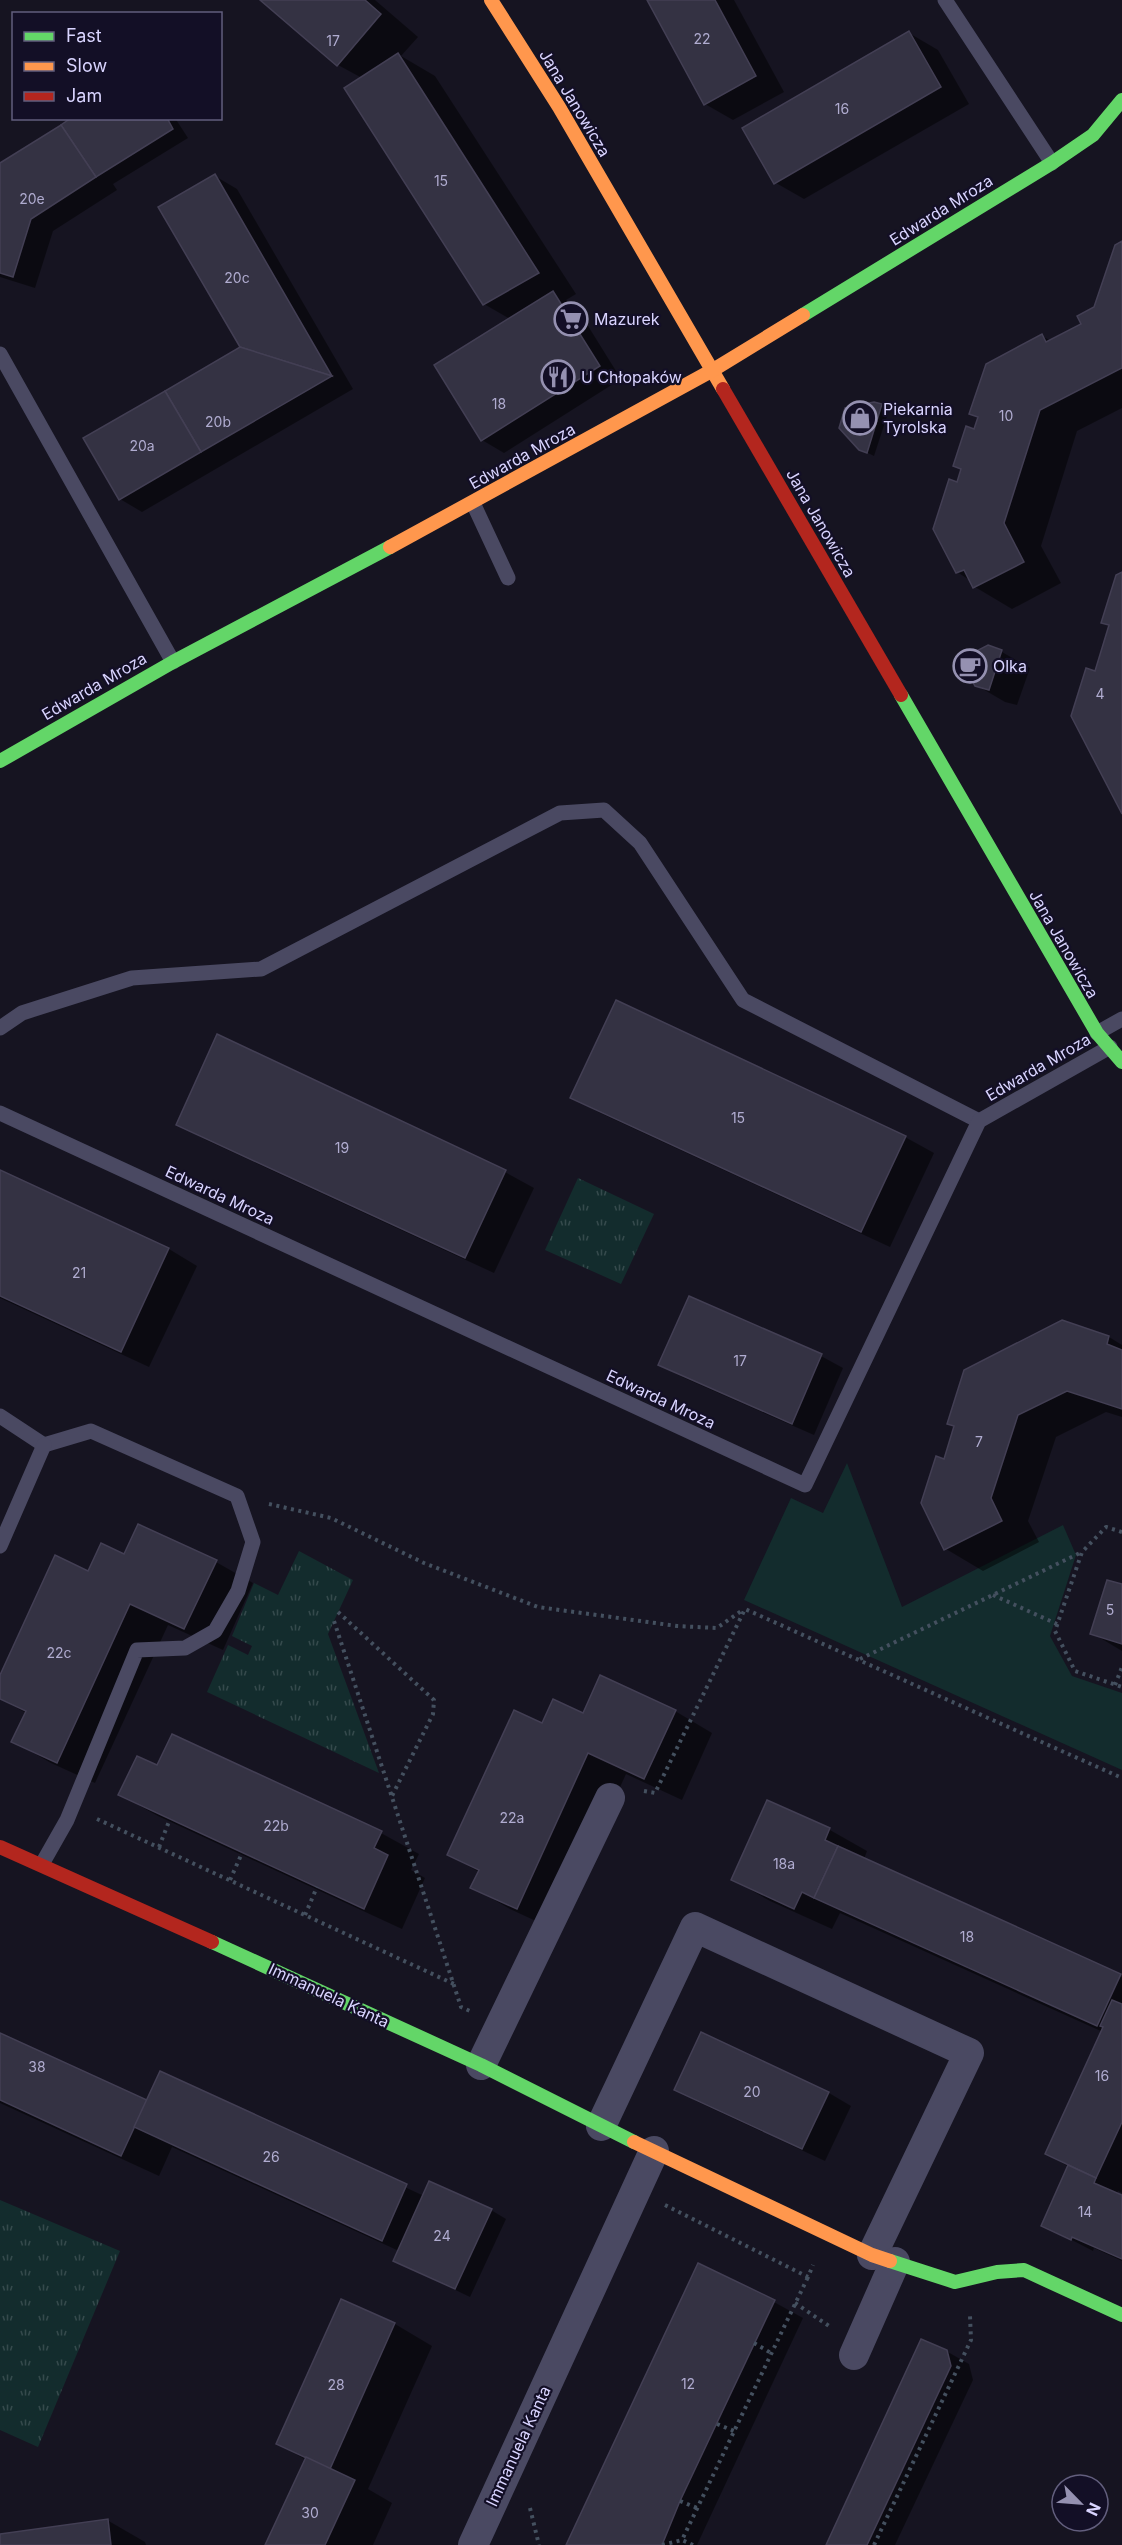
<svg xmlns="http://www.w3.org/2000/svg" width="1122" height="2545" font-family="Inter,sans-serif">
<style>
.green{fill:#132c2d}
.park{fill:url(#park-tufts)}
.shadow{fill:#0007}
.building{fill:#343243;stroke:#433f54;stroke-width:1.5}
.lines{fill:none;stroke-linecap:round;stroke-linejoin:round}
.path{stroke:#44505f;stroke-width:4;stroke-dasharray:3 4.5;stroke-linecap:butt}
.lane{stroke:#4a4962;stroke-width:15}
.street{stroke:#4a4962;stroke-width:30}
.fast{stroke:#63d668;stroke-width:14}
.slow{stroke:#ff974d;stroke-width:14}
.jam{stroke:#b3261e;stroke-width:14}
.labels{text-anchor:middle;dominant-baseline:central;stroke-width:4.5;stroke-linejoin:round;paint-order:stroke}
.number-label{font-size:14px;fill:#b0acd0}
.street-label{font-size:16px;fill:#d9d4ff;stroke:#130f26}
.poi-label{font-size:16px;fill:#d9d4ff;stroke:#130f26;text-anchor:start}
</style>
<defs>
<pattern id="park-tufts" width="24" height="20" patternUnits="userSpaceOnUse" patternTransform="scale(1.5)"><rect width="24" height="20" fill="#132c2d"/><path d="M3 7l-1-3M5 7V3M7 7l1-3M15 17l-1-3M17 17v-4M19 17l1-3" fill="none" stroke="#354a4c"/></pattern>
</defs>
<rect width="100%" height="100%" fill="#161421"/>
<!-- green -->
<polygon class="green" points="847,1463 902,1607 1063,1525 1076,1555 1050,1636 1072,1676 1122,1693 1122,1770 744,1600 791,1498 823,1513"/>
<!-- park -->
<g class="park">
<polygon points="578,1178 654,1214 621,1284 545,1250"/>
<polygon points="299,1551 353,1580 328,1634 379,1773 207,1692 228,1645 248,1655 252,1646 232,1636 254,1583 278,1595"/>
<polygon points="0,2200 120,2251 38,2447 0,2430"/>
</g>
<!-- shadow -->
<g class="shadow">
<polygon points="262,0 375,0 418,37 401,56 435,76 576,294 566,300 575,305 621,379 504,453 482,440 510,319 484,304 346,88 362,78 338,65"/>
<polygon points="649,0 734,0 784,92 733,120 705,104"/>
<polygon points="909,33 938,50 969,104 804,199 776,183"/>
<polygon points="74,118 175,118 188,138 113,184 117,190 53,231 35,288 0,277 0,165"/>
<polygon points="215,176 237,189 353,389 142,512 120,499 242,348"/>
<polygon points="1122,242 1122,408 1077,431 1041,546 1061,583 1012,609 975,587 971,581 957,572 958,483 962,470 955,466 975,431 979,418 971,413 1042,336 1051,341 1083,325 1096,308"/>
<polygon points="874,403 889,410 874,456 860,449"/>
<polygon points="988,647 1002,652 1030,668 1017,705 1005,702 976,685"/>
<polygon points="218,1036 505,1172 534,1188 494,1273 206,1140 178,1124"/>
<polygon points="572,1097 905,1137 934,1153 890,1247 600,1113"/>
<polygon points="0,1171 169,1249 197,1266 149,1367 0,1298"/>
<polygon points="1109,1337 1122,1345 1122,1417 1106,1412 1056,1437 1028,1521 1039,1542 983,1571 946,1549 922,1503 944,1461"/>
<polygon points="821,1356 843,1368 814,1435 682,1377 660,1365"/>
<polygon points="125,1556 216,1562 253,1583 223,1650 168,1625 95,1783 51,1763 13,1741 26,1713 0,1698 0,1679 88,1573"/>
<polygon points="1122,1586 1122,1651 1092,1633"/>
<polygon points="675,1711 712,1733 682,1800 626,1774 555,1930 510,1909 472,1887 479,1872 449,1855 543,1725 584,1715"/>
<polygon points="158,1767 381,1833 419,1854 411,1870 425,1878 402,1929 158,1816 120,1795"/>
<polygon points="768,1802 830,1830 867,1851 864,1859 1122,1977 1122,2193 1118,2191 1117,2194 1122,2197 1122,2261 1094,2248 1093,2251 1043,2225 1069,2167 1047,2154 1103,2032 840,1913 832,1929 770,1901 733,1880"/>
<polygon points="0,2034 147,2102 160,2073 424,2196 491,2210 506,2219 470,2297 395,2261 399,2251 172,2147 159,2176 0,2103"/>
<polygon points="702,2034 829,2093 851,2106 825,2161 698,2102 676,2089"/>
<polygon points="699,2265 774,2302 803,2318 697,2545 568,2545"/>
<polygon points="341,2301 395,2324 432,2346 368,2489 392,2503 373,2545 267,2545 306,2460 278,2444"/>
<polygon points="946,2351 969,2364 973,2380 895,2545 827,2545"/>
<polygon points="107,2520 145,2542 146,2545 0,2545 0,2536"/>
</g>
<!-- building -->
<g class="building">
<polygon points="260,0 365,0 381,14 337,66"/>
<polygon points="647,0 715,0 756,76 704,105"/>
<polygon points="909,31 941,87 774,184 742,128"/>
<polygon points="398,53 539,273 483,305 344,88"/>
<polygon points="71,118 167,118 173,129 96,177 61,125"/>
<polygon points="61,125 96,177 31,219 13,277 0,273 0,163"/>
<polygon points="215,174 332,376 240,347 158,207"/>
<polygon points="1122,241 1122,368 1040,410 1004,523 1024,562 973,588 964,570 956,573 933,529 949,479 957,482 961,469 953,466 966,426 974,429 978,417 969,414 986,364 1042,334 1046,342 1081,324 1077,316 1094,307 1115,245"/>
<polygon points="553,291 600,366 481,441 434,365"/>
<polygon points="240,347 332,376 201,452 165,391"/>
<polygon points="165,391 201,452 119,500 83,438"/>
<polygon points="874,402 882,404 867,453 859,450 839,428 845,408"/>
<polygon points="1122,572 1122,814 1071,716 1086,668 1095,671 1109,625 1101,623 1116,575"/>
<polygon points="988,645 1002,650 989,690 975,686 961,659"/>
<polygon points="616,1000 906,1136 861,1232 570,1098"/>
<polygon points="217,1034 506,1170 465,1258 176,1125"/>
<polygon points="0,1170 169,1248 121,1352 0,1296"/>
<polygon points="689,1296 822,1354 792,1424 658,1365"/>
<polygon points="1062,1320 1109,1336 1107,1344 1122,1350 1122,1409 1067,1391 1018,1415 991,1498 1002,1521 944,1550 921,1503 936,1456 944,1459 954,1426 947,1424 964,1370"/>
<polygon points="138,1524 217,1560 184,1629 130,1604 57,1763 11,1742 26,1711 0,1699 0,1675 55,1555 88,1571 101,1543 124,1554"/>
<polygon points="1107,1580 1122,1584 1122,1644 1090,1634"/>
<polygon points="600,1675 676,1710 644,1779 588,1753 517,1909 470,1888 479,1870 447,1855 514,1710 542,1723 553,1699 583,1713"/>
<polygon points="172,1734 382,1831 374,1848 388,1855 364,1909 118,1795 137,1756 157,1765"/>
<polygon points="767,1800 830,1828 825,1840 838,1846 814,1898 802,1892 794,1909 731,1880"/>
<polygon points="838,1846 1121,1974 1097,2026 814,1898"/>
<polygon points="1112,2000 1122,2004 1122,2122 1096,2178 1045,2154 1103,2027 1100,2026"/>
<polygon points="701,2032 829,2092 802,2149 674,2090"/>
<polygon points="0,2033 147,2100 121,2156 0,2100"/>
<polygon points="160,2071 407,2184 382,2241 134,2127"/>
<polygon points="1068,2165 1096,2178 1094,2183 1122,2195 1122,2259 1072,2237 1071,2240 1041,2226"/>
<polygon points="429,2181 492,2209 455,2289 393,2261"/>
<polygon points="698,2263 775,2300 680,2501 662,2545 566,2545"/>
<polygon points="341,2299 395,2323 330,2469 276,2444"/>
<polygon points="921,2339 947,2350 951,2366 867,2545 826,2545"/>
<polygon points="306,2457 355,2480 325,2545 265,2545"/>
<polygon points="108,2519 111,2545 0,2545 0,2534"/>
</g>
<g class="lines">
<!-- path -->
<g class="path">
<polyline points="269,1504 331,1518 424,1563 538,1607 677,1626 717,1628 744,1609"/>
<polyline points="1122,1532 1106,1527 1082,1552 1055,1631 1075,1671 1122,1687"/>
<polyline points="993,1595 1057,1624"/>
<polyline points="338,1612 434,1700 433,1714 392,1796"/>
<polyline points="334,1621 461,2007 470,2011"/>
<polyline points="860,1659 1082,1552"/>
<polyline points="1115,1685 1122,1667"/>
<polyline points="644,1791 655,1793 745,1609 1122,1778"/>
<polyline points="97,1819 454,1984"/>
<polyline points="159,1847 170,1819"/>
<polyline points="230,1880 242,1853"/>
<polyline points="305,1915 317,1887"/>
<polyline points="665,2205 808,2277 813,2265"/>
<polyline points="795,2303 829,2326"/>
<polyline points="754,2343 771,2353"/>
<polyline points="717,2424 734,2431"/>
<polyline points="680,2501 697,2508"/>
<polyline points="530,2508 539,2545"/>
<polyline points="662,2545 682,2540"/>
<polyline points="693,2545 682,2540 808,2277"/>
<polyline points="874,2545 971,2340 970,2316"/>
</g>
<!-- lane -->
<g class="lane">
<polyline points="945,0 1052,163"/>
<polyline points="0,354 173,662"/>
<polyline points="473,503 508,578"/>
<polyline points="0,1028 22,1013 132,978 261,969 560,813 604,810 640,843 743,1000 979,1121"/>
<polyline points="1097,1033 1122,1019"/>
<polyline points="0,1113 805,1485 979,1121 1110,1047"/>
<polyline points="0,1416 44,1445 91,1431 237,1496 253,1542 238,1591 215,1631 185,1648 137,1650 67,1820 42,1864"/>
<polyline points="0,1546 44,1445"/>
</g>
<!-- street -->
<g class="street">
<polyline points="481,2065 610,1798"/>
<polyline points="601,2126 695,1927 969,2053 872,2255"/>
<polyline points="854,2355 895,2262"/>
<polyline points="473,2545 654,2151"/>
</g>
<!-- fast -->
<g class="fast">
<polyline points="803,315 1052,163 1093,135 1122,100"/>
<polyline points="901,695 1097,1033 1122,1062"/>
<polyline points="0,761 173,662 390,547"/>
<polyline points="212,1942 481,2065 634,2142"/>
<polyline points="890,2261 955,2282 997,2272 1024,2270 1122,2315"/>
</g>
<!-- slow -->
<g class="slow">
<polyline points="491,0 559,107 723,389"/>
<polyline points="390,547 713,370 803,315"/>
<polyline points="634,2142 872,2255 890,2261"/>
</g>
<!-- jam -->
<g class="jam">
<polyline points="723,389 901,695"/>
<polyline points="0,1847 212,1942"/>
</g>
</g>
<!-- icons -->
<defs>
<g id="supermarket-ring" transform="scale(1.725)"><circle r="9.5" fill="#130f26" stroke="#9591b1" stroke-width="1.5"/><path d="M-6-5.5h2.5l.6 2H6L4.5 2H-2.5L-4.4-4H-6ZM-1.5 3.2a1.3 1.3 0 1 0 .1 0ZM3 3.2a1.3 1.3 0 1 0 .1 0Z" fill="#9591b1"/></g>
<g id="restaurant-ring" transform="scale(1.725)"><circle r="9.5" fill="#130f26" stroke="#9591b1" stroke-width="1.5"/><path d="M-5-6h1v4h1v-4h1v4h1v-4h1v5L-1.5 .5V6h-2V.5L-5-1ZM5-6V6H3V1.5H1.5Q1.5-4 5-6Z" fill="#9591b1"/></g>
<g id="shop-ring" transform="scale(1.725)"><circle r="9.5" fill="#130f26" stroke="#9591b1" stroke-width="1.5"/><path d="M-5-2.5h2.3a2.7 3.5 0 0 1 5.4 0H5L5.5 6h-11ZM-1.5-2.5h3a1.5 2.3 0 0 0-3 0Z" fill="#9591b1"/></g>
<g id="cafe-ring" transform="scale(1.725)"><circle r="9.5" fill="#130f26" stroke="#9591b1" stroke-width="1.5"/><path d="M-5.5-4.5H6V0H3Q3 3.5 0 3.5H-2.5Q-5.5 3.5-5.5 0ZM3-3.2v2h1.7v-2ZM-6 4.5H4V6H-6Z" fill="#9591b1"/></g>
</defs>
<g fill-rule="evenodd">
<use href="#supermarket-ring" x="571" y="319"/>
<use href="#restaurant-ring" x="558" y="377"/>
<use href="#shop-ring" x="860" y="418"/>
<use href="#cafe-ring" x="970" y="666"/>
</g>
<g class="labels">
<!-- number labels -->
<g class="number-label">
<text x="702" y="38">22</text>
<text x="333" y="40">17</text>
<text x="842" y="108">16</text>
<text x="441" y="180">15</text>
<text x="32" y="198">20e</text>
<text x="237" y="277">20c</text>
<text x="499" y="403">18</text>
<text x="1006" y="415">10</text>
<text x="218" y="421">20b</text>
<text x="142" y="445">20a</text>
<text x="1100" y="693">4</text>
<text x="738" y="1117">15</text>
<text x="342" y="1147">19</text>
<text x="79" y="1272">21</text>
<text x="740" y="1360">17</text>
<text x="979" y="1441">7</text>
<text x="1110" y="1609">5</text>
<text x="59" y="1652">22c</text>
<text x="512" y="1817">22a</text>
<text x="276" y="1825">22b</text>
<text x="784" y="1863">18a</text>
<text x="967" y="1936">18</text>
<text x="37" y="2066">38</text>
<text x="1102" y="2075">16</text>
<text x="752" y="2091">20</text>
<text x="271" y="2156">26</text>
<text x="1085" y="2211">14</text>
<text x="442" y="2235">24</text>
<text x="688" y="2383">12</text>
<text x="336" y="2384">28</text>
<text x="310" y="2512">30</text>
</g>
<!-- street labels -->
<g class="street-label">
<text transform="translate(575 103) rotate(59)">Jana Janowicza</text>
<text transform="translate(941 210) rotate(-32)">Edwarda Mroza</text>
<text transform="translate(522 456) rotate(-29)">Edwarda Mroza</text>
<text transform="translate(821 523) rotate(60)">Jana Janowicza</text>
<text transform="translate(94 686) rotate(-30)">Edwarda Mroza</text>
<text transform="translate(1064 944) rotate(60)">Jana Janowicza</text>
<text transform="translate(1038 1067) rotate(-30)">Edwarda Mroza</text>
<text transform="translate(220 1195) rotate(25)">Edwarda Mroza</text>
<text transform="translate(661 1399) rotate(25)">Edwarda Mroza</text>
<text transform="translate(329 1995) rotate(25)">Immanuela Kanta</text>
<text transform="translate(518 2446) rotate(-65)">Immanuela Kanta</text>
</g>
<!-- poi labels -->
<g class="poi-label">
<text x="594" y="319">Mazurek</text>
<text x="581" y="377">U Chłopaków</text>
<text x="883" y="409">Piekarnia<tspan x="883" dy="18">Tyrolska</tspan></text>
<text x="993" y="666">Olka</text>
</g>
</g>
<!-- legend -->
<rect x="12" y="12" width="210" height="108" fill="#130f26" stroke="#625e7d" stroke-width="1.5"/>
<rect x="24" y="32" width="30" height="9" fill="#63d668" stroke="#625e7d" stroke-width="1.5"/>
<text x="66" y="42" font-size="18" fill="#d9d4ff">Fast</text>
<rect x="24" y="62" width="30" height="9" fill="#ff974d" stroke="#625e7d" stroke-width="1.5"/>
<text x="66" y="72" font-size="18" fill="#d9d4ff">Slow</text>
<rect x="24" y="92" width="30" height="9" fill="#b3261e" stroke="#625e7d" stroke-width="1.5"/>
<text x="66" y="102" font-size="18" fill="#d9d4ff">Jam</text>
<!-- north arrow -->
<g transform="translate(1080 2503) rotate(115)"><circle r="28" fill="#130f26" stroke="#625e7d" stroke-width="1.5"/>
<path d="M0-4.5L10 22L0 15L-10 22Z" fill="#9591b1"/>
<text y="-9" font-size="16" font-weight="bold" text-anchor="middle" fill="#d9d4ff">N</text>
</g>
</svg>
